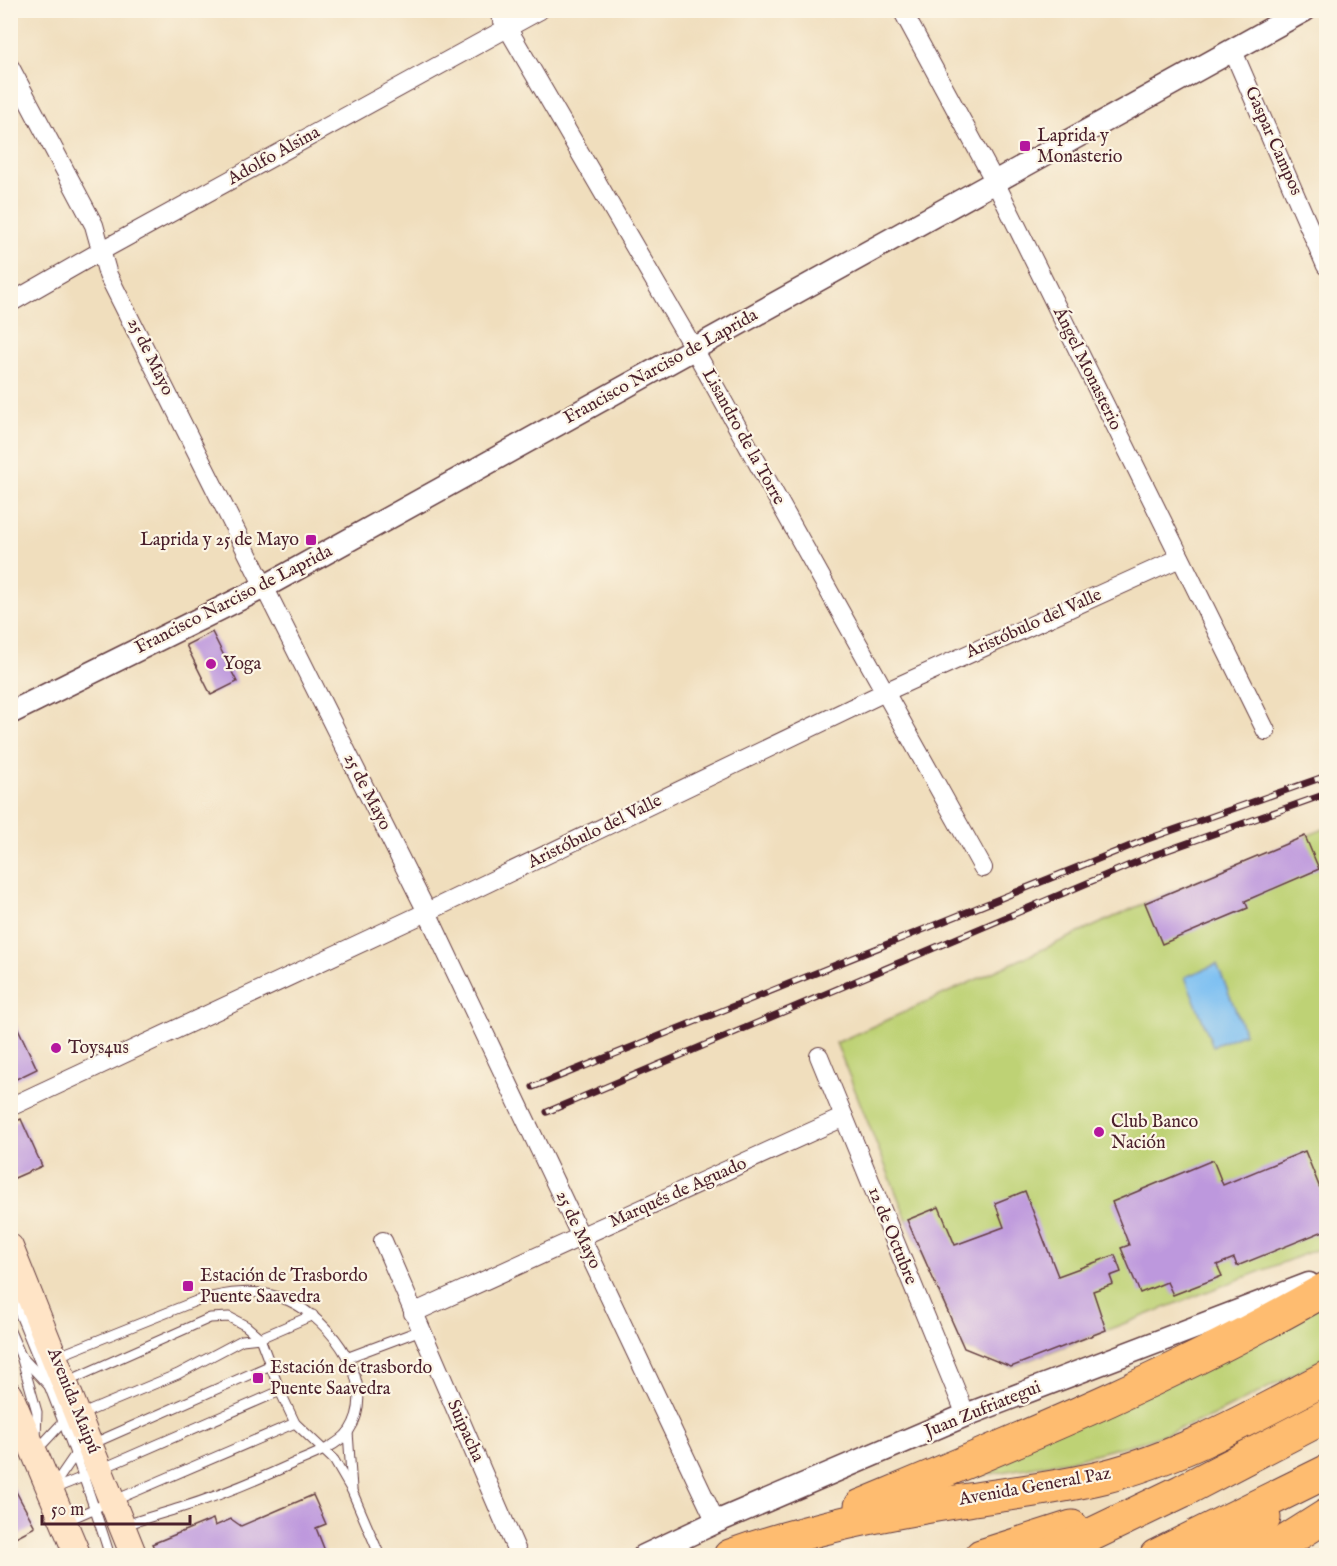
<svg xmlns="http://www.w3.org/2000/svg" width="1337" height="1566" font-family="'IM FELL English',serif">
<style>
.green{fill:#bed275;stroke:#847850;stroke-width:1.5}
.water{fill:#7cbff2;stroke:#636f8e;stroke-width:1.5}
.building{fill:#bd98dd}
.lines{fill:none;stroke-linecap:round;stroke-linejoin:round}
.service-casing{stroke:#633c41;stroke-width:11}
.minor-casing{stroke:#633c41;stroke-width:20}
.tertiary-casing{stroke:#633c41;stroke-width:25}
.secondary-casing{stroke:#633c41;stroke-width:28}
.motorway-casing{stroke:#633c41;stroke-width:35}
.service{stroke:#fff;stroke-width:9}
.minor{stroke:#fff;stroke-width:18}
.tertiary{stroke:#fff;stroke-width:22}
.secondary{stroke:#ffe4c6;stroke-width:26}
.motorway{stroke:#febc70;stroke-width:33}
.rail-casing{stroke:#4a1f2b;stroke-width:7}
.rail{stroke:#fcf5e5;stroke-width:4.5;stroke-dasharray:14;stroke-linecap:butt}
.poi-dot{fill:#b5179e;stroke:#fcf5e5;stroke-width:2}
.labels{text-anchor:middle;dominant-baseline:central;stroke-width:4.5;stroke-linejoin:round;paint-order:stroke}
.poi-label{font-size:18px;fill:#4a1f2b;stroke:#fcf5e5;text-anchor:start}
.street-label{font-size:18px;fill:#4a1f2b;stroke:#fcf5e5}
</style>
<rect width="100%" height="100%" fill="#fcf5e5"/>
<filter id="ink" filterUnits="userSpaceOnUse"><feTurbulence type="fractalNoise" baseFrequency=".0167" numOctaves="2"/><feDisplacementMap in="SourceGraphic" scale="12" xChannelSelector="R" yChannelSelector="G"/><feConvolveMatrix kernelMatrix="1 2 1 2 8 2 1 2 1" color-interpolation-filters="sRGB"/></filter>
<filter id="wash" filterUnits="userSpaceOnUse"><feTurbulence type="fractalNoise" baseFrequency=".008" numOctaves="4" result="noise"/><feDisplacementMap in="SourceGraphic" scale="24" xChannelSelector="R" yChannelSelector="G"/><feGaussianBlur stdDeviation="1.35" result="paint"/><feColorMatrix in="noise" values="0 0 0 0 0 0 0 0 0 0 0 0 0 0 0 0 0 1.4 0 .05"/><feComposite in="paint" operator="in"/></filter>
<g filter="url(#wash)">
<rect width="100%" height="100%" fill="#f0debd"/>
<!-- green -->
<g class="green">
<polygon points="1326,828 1326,1246 1011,1367 964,1348 907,1220 836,1043 1145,903"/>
<polygon points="1326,1302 1326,1358 1211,1417 1148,1440 1071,1460 946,1482"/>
</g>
<!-- water -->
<polygon class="water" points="1217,964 1245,1033 1213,1046 1185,977"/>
<g id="blocks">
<!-- building -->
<g class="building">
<polygon points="212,632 237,682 211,695 186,645"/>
<polygon points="1305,836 1319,869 1245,901 1248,908 1162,944 1145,903"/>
<polygon points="16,1024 37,1069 10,1082 10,1027"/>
<polygon points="21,1119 42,1166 10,1180 10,1124"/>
<polygon points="1305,1151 1326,1203 1326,1230 1237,1266 1234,1258 1217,1265 1222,1276 1173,1295 1167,1282 1140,1293 1121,1248 1129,1245 1112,1202 1213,1160 1223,1185"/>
<polygon points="1025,1191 1058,1276 1115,1255 1121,1272 1110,1276 1113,1284 1093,1291 1106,1330 1011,1367 964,1348 907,1220 939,1207 955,1245 1004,1227 995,1203"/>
<polygon points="12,1484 35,1527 10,1540 10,1485"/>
<polygon points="313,1495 326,1524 316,1528 327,1556 158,1556 152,1544 213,1519 215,1526 231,1519 241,1526"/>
</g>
</g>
</g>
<g filter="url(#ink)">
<use href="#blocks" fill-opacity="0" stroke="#633c41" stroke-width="1.5"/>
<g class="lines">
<!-- service casing -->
<g class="service-casing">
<g id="service">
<path d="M10,1291C47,1378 82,1466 110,1556"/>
<polyline points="10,1331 21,1356 37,1412 36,1437"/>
<polyline points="21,1356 50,1387 66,1382 210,1318 229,1317 246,1326 260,1338 280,1391 295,1423 334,1460 352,1491 380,1556"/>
<polyline points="349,1357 421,1330"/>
<path d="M41,1363L196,1301C226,1292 259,1287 289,1301C331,1320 380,1385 349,1431C338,1446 311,1456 294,1463C257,1480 219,1496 180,1508C161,1514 142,1519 123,1526"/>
<polyline points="348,1432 352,1489"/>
<polyline points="92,1444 271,1365"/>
<polyline points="37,1450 63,1422 178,1374 242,1340 260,1338 313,1315"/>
<polyline points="101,1469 280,1391"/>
<polyline points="53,1487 77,1452"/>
<polyline points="51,1490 88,1475"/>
<polyline points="113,1501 295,1423"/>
<polyline points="66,1521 100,1506"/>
</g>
</g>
<!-- minor casing -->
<g class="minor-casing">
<g id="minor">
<polyline points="497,10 694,349 983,868"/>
<polyline points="902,10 995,182 1266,731"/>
<polyline points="1233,51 1326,266"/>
<polyline points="10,67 94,225 108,275 427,912 716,1522"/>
<polyline points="10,303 101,251 540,10"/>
<polyline points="819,1056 966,1415"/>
<polyline points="10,1107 427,912 885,692 1180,558"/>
<polyline points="383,1241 519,1556"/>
<polyline points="413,1313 844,1117"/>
</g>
</g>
<!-- tertiary casing -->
<g class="tertiary-casing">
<g id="tertiary">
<polyline points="10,713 264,587 1305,10"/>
<polyline points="644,1556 716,1522 966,1415 1309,1284"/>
</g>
</g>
<!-- secondary casing -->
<g class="secondary-casing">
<g id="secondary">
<polyline points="10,1247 134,1556"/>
<polyline points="10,1395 78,1556"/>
</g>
</g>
<!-- motorway casing -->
<g class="motorway-casing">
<g id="motorway">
<path d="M861,1506C1019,1440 1178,1375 1326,1289"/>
<path d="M730,1556C803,1530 879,1514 955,1502C1004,1494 1054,1489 1103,1477C1182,1457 1255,1415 1326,1378"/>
<polyline points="981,1556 1072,1527"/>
<polyline points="1047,1556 1182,1491 1326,1416"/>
<polyline points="1156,1556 1326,1472"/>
<polyline points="1212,1556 1264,1518"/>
<polyline points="1263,1556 1326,1516"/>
</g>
</g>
<!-- service -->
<use href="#service" class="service"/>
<!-- minor -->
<use href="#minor" class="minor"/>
<!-- tertiary -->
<use href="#tertiary" class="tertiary"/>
<!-- secondary -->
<use href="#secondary" class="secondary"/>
<!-- motorway -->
<use href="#motorway" class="motorway"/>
<!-- rail casing -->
<g class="rail-casing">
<g id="rail">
<polyline points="533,1087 1145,840 1326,776"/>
<polyline points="547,1112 1151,856 1326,794"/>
</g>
</g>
<!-- rail -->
<use href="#rail" class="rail"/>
</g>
</g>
<!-- markers -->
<g class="poi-dot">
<rect x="1019" y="140" width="12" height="12" rx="3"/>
<rect x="305" y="534" width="12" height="12" rx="3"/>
<circle cx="211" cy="664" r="6"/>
<circle cx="56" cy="1048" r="6"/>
<circle cx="1099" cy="1132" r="6"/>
<rect x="182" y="1280" width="12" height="12" rx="3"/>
<rect x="252" y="1372" width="12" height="12" rx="3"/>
</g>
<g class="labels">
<!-- poi labels -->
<g class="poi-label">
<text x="1037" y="136">Laprida y<tspan x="1037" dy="21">Monasterio</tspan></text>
<text x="299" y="540" text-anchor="end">Laprida y 25 de Mayo</text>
<text x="223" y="664">Yoga</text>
<text x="68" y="1048">Toys4us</text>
<text x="1111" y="1122">Club Banco<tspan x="1111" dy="21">Nación</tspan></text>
<text x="200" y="1276">Estación de Trasbordo<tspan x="200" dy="21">Puente Saavedra</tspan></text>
<text x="270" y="1368">Estación de trasbordo<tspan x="270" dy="21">Puente Saavedra</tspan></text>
</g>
<!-- street labels -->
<g class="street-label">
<text transform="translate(1273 141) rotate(66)">Gaspar Campos</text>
<text transform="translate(274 156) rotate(-29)">Adolfo Alsina</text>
<text transform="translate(150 357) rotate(64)">25 de Mayo</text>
<text transform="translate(661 367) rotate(-29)">Francisco Narciso de Laprida</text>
<text transform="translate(1087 369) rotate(64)">Ángel Monasterio</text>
<text transform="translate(743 437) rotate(61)">Lisandro de la Torre</text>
<text transform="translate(234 600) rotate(-27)">Francisco Narciso de Laprida</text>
<text transform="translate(1034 624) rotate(-24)">Aristóbulo del Valle</text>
<text transform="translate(367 792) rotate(63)">25 de Mayo</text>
<text transform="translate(595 832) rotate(-26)">Aristóbulo del Valle</text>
<text transform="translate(678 1193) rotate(-24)">Marqués de Aguado</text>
<text transform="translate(578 1230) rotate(65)">25 de Mayo</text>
<text transform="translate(892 1236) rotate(68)">12 de Octubre</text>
<text transform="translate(73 1401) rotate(68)">Avenida Maipú</text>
<text transform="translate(983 1410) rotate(-22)">Juan Zufriategui</text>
<text transform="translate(465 1431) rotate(66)">Suipacha</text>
<text transform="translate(1035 1487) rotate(-10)">Avenida General Paz</text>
</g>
</g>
<!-- margin -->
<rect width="1337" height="1566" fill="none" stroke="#fcf5e5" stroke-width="36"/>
<!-- scale -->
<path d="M42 1515v9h148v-9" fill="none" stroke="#4a1f2b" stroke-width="3"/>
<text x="51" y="1515" font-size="18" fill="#4a1f2b" stroke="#fcf5e5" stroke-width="4.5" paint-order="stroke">50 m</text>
</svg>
